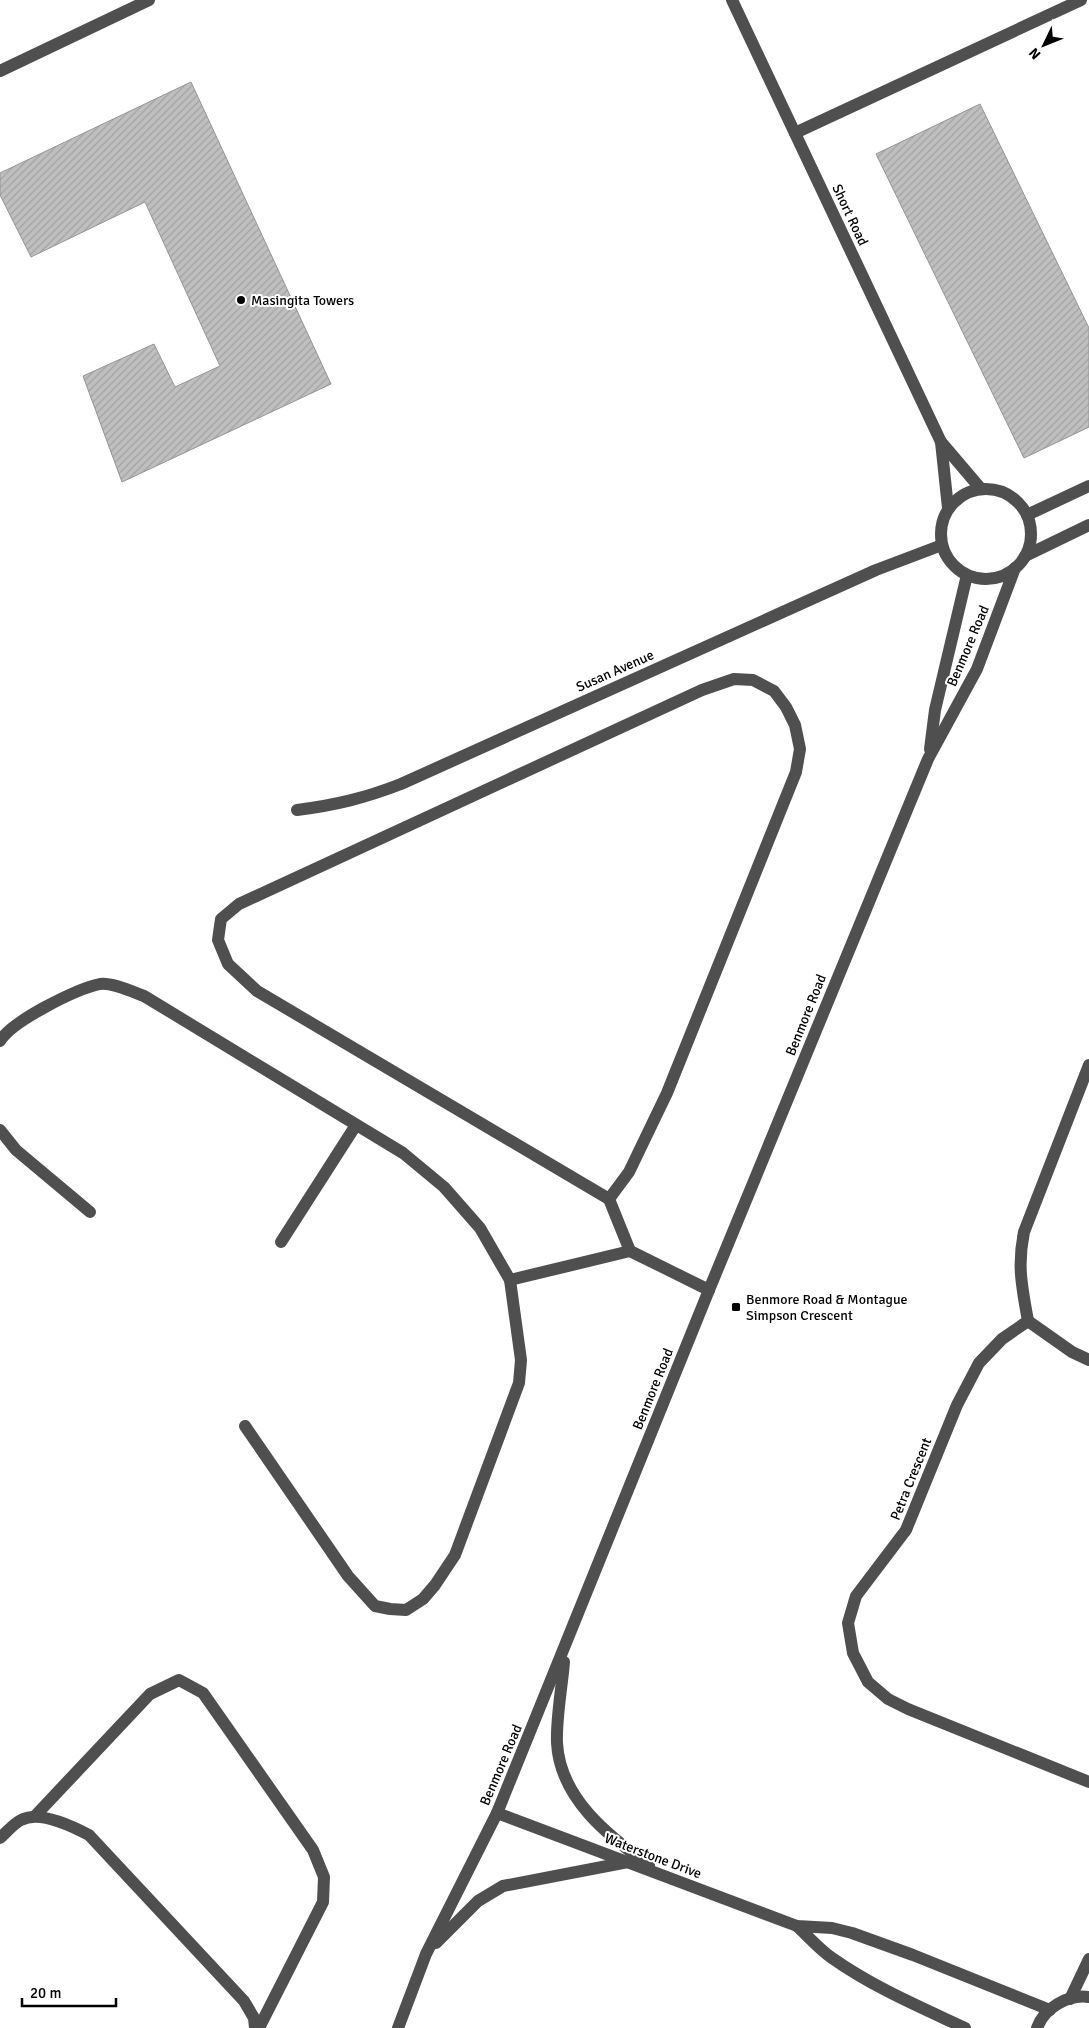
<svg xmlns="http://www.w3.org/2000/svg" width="1089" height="2028" font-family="Signika,sans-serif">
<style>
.building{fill:url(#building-hatch);stroke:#939393}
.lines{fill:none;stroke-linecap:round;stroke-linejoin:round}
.minor{stroke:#4f4f4f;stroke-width:12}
.poi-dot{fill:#000;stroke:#fff;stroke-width:2}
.labels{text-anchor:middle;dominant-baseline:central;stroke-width:4;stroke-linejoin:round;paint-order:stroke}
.street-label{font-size:14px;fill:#000;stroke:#fff}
.poi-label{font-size:14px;fill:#000;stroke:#fff;text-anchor:start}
</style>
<defs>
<pattern id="building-hatch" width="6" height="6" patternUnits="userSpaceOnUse" patternTransform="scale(1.25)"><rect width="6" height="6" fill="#bfbfbf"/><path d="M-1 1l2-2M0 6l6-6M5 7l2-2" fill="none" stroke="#a2a2a2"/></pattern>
</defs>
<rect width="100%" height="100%" fill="#fff"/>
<!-- building -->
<g class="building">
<polygon points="191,82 331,384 122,482 83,376 154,344 175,387 220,366 145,202 31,257 0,195 0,173"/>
<polygon points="980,104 1089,328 1089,427 1024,458 876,154"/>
</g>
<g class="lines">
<!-- minor -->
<g class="minor">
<polyline points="732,0 941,442 981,489"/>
<polyline points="0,71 149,0"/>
<polyline points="795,133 1081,0"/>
<polyline points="941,442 948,508"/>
<circle cx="986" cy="534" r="45"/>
<polyline points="1027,515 1089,486"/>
<polyline points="1025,556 1089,525"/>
<polyline points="930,749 935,710 967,575"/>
<path d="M297,810C336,805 365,798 401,784L876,570L942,545"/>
<path d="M0,1041C12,1021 76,989 100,984C111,982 133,992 144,996L403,1153L444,1187L480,1228L510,1280L521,1360L519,1383L455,1555L435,1585L423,1599L406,1610L390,1609L375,1606L348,1576L245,1426"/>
<path d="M1089,1065L1024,1232C1017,1266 1022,1287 1028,1321L1002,1339L979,1363L957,1405L906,1530L856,1596L848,1623L853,1653L868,1682L888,1699L908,1709L1089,1782"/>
<polyline points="0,1130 16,1150 90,1212"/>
<polyline points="609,1199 629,1172 667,1093 796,772 800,749 795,725 786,707 774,691 753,680 734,679 702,690 239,904 221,919 218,940 228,964 257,991 609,1199 630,1251"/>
<polyline points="281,1242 356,1125"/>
<polyline points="510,1280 630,1251 709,1290"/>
<polyline points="1028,1321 1072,1352 1089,1360"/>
<path d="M564,1662C562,1687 556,1718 557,1743C560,1798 608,1836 649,1865"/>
<polyline points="497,1813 797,1926 832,1928 852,1933 913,1955 1050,2010"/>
<polyline points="35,1816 150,1694 179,1680 203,1693 313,1850 324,1877 323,1902 259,2028"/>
<path d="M0,1838C6,1833 13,1824 21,1820C39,1810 72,1826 89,1835L244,2001L254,2018L255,2028"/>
<path d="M797,1926C809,1937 819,1949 832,1958C873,1987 920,2007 965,2028"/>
<polyline points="436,1943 478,1901 503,1886 628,1862"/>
<polyline points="1070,1999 1089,1959"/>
<polyline points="398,2028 426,1954 497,1813 709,1290 928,759 977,669 1015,568"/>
<path d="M1037,2028C1044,2008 1068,1994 1089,1997"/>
</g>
</g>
<!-- markers -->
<g class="poi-dot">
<circle cx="241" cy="300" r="5"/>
<rect x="731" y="1302" width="10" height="10" rx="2.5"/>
</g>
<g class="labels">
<!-- street labels -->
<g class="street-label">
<text transform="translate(850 215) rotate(65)">Short Road</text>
<text transform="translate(968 646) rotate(-67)">Benmore Road</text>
<text transform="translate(615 671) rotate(-24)">Susan Avenue</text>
<text transform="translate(806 1015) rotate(-68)">Benmore Road</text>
<text transform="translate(653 1389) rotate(-68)">Benmore Road</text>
<text transform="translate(911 1479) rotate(-68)">Petra Crescent</text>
<text transform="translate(501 1765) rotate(-67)">Benmore Road</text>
<text transform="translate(653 1856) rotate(21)">Waterstone Drive</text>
</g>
<!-- poi labels -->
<g class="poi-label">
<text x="251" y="300">Masingita Towers</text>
<text x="746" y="1299">Benmore Road &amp; Montague<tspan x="746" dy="16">Simpson Crescent</tspan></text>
</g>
</g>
<!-- north arrow -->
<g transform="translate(1044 45) rotate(227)" stroke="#ffffff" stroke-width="4" paint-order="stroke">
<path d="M0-4L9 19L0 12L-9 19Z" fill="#000000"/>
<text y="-8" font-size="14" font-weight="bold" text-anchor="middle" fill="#000000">N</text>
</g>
<!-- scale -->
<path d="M22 1998v8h94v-8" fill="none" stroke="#000000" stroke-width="2.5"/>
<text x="30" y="1998" font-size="15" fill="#000000" stroke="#ffffff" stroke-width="4" paint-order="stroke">20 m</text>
</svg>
